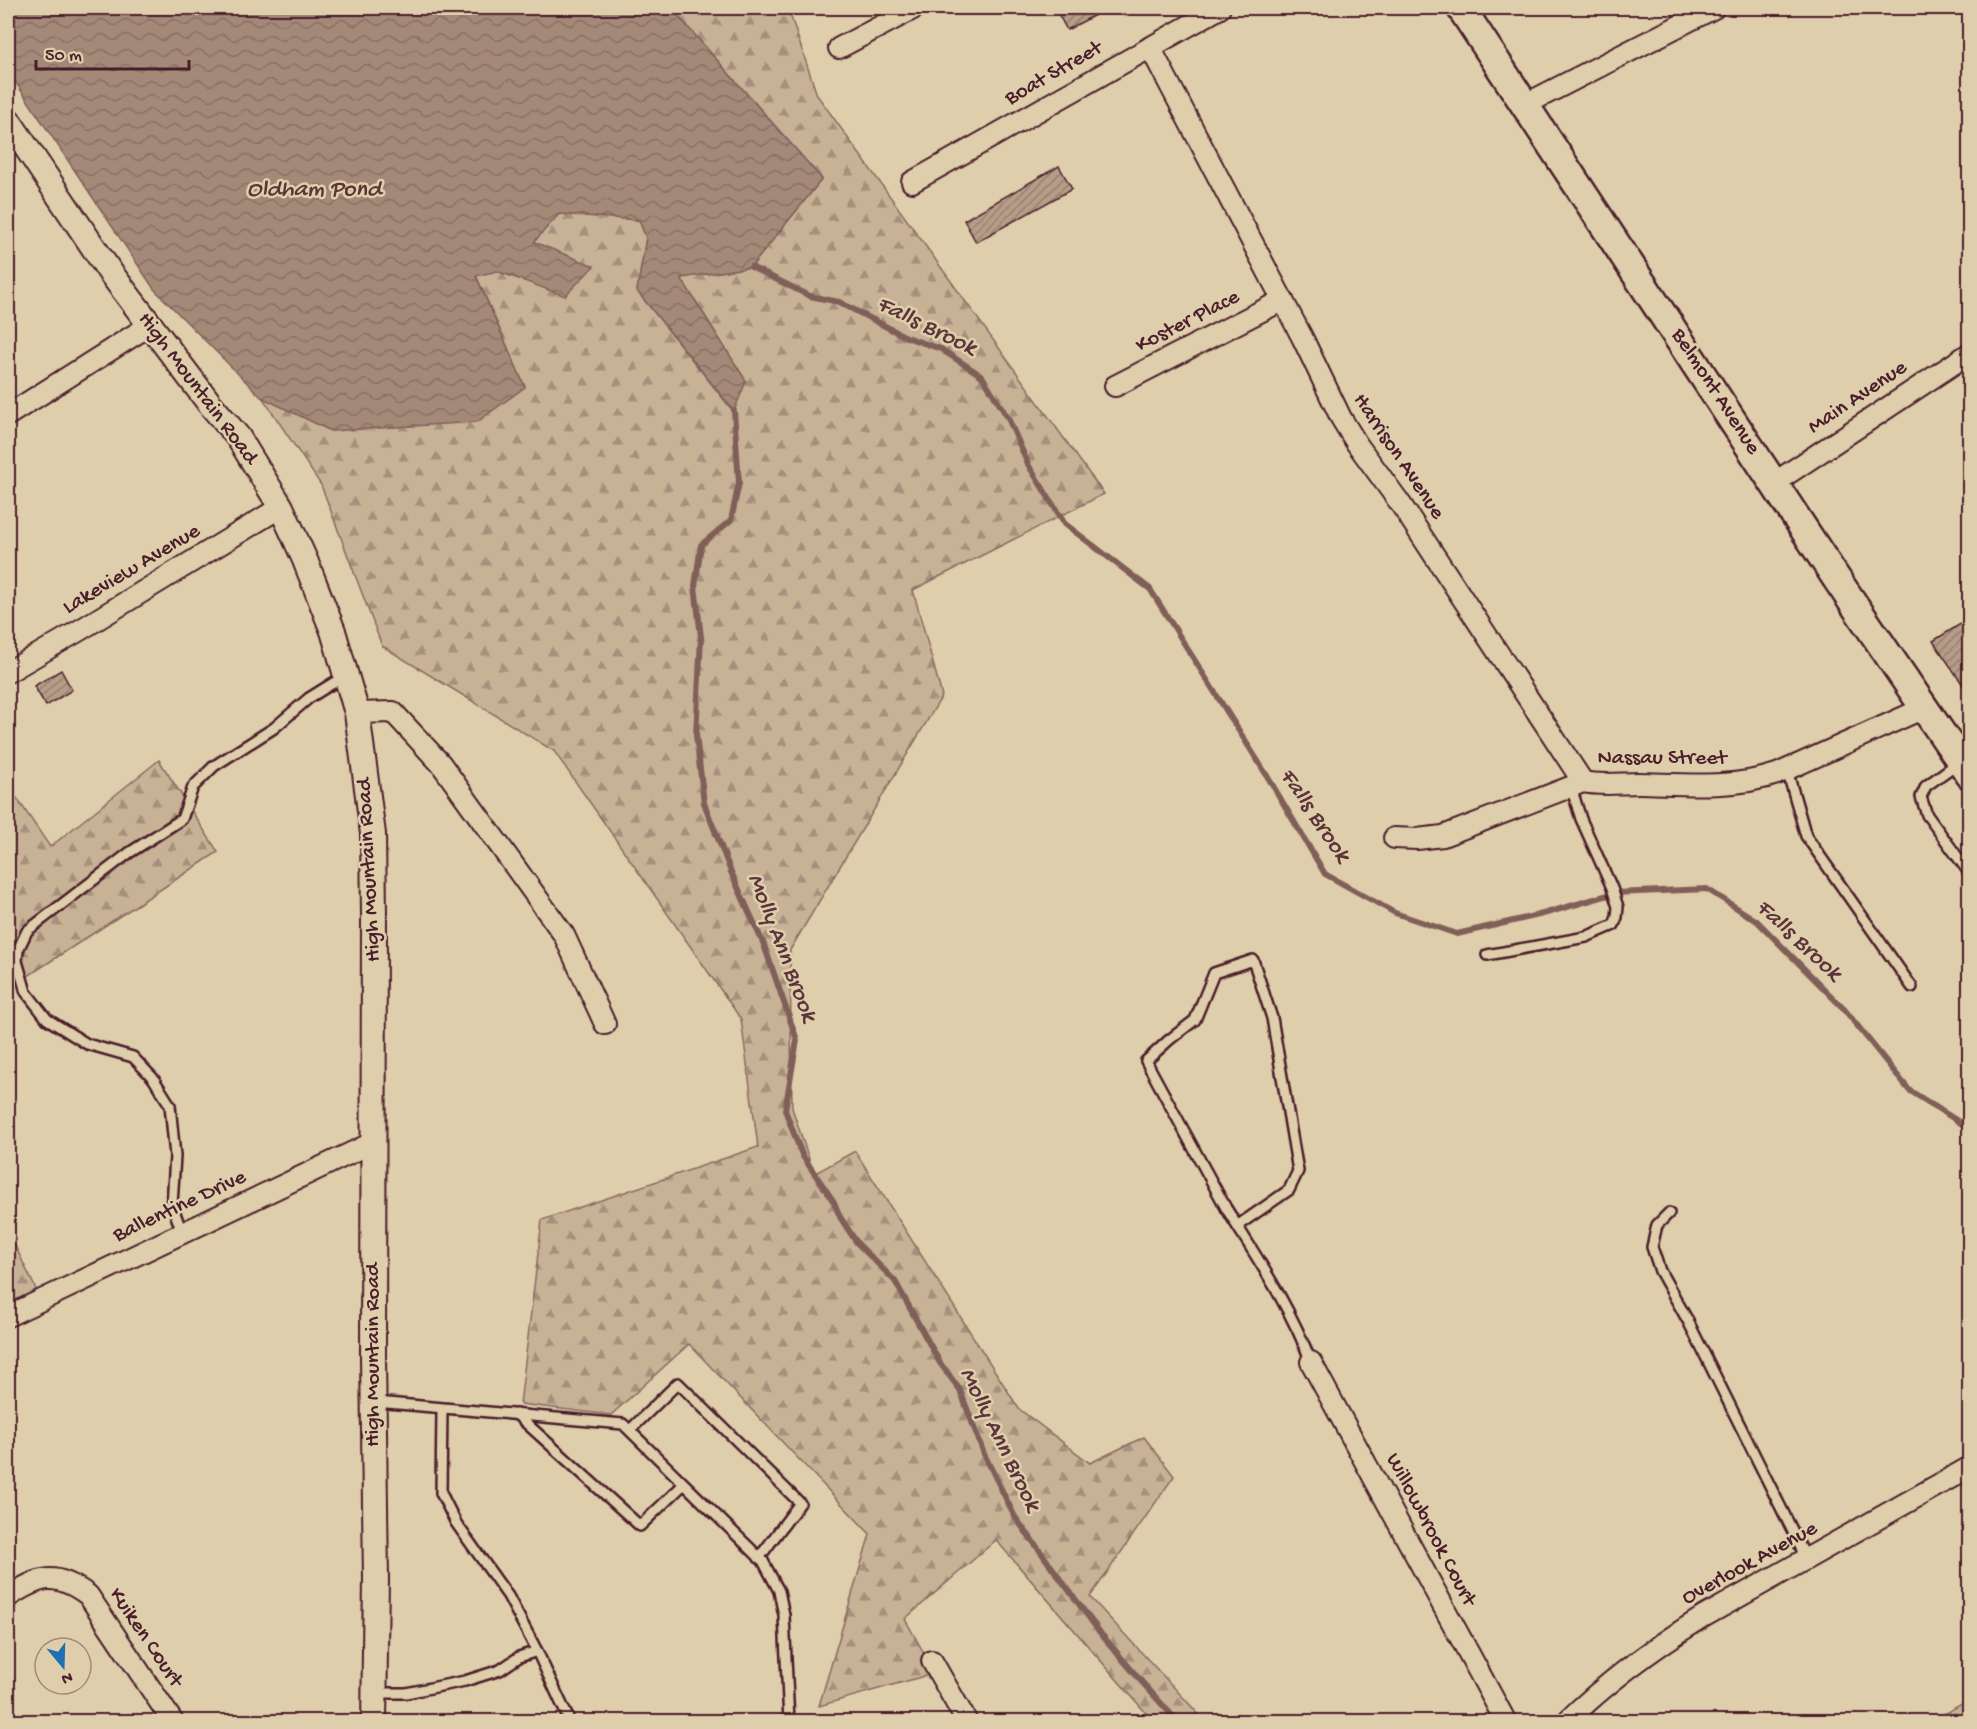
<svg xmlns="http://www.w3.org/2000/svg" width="1977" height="1729" font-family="'Gochi Hand',sans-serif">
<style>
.forest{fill:url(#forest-firs);stroke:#886860;stroke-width:1.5}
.water{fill:url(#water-waves);stroke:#805f59;stroke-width:1.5}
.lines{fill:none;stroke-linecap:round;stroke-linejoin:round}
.stream{stroke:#805f59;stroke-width:6}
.building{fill:url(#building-hatch);stroke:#4a1f2b;stroke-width:1.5}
.service-casing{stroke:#4a1f2b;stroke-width:14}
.minor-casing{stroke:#4a1f2b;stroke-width:24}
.tertiary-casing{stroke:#4a1f2b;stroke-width:28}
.secondary-casing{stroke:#4a1f2b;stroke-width:32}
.service{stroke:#dfceab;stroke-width:9}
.minor{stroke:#dfceab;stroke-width:20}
.tertiary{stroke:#dfceab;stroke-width:24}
.secondary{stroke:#dfceab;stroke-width:27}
.labels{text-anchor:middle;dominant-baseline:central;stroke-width:5;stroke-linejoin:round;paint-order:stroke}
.street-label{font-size:22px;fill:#4a1f2b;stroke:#dfceab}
.water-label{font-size:24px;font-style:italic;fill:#5c343a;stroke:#dfceab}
</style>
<defs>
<pattern id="forest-firs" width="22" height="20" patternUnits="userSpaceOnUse" patternTransform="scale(1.5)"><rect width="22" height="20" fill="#c7b296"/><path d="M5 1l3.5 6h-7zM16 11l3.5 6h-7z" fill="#a4907b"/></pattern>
<pattern id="water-waves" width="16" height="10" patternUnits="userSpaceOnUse" patternTransform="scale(1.5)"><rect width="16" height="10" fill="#a48978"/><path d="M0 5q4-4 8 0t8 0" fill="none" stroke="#886f63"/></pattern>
<pattern id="building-hatch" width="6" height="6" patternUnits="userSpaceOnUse" patternTransform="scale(1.5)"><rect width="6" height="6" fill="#b69d87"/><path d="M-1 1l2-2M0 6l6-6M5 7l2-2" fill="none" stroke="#967f6f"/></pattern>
</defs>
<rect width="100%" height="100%" fill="#dfceab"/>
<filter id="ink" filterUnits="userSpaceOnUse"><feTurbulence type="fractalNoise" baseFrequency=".0167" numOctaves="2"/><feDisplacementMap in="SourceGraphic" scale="12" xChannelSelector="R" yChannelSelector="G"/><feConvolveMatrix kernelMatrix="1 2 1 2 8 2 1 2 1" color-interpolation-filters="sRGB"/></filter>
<g filter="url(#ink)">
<!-- forest -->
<g class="forest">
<polygon points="671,8 788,8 817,95 1104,494 913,590 942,696 790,950 792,1108 814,1174 855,1151 1019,1409 1090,1463 1144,1437 1174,1476 1090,1597 1205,1721 1153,1721 996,1540 905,1619 935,1673 819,1706 870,1534 689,1344 611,1415 520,1404 542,1220 758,1147 741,1019 554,751 382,646 321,485 262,397 331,431 525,387 476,275 497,271 565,295 533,242 559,214 639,220 646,238 637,291 733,411 746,381 681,278 751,267 822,179"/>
<polygon points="159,760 218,852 8,989 8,785 50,847"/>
<polygon points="8,1231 43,1304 8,1320"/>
<polygon points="1969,1700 1969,1721 1931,1721"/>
</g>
<!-- water -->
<polygon class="water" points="8,8 671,8 822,179 751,267 681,278 746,381 734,411 637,291 646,238 639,220 559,214 534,242 594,266 565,296 497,271 476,276 525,387 477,422 331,431 261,397 154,289 8,71"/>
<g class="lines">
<!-- stream -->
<g class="stream">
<polyline points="751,267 810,296 839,302 906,337 941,349 982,376 1008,418 1029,466 1065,524 1150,589 1266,774 1325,874 1395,913 1457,934 1543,914 1615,893 1707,889 1757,921 1844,1009 1909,1090 1970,1129"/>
<polyline points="734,411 739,483 731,520 701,545 695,586 701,637 696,735 704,803 731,872 764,945 797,1040 785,1110 802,1155 834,1202 840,1217 857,1243 895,1281 940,1363 960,1390 984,1454 1015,1517 1101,1634 1141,1681 1178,1722"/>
</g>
</g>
<!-- building -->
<g class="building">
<polygon points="1055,8 1108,8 1067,30"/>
<polygon points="1059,166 1072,189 976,242 964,220"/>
<polygon points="1970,618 1970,695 1933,641"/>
<polygon points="61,670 72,690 46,706 34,686"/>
</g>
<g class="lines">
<!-- service casing -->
<g class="service-casing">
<g id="service">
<polyline points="1959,762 1926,786 1921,797 1927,815 1970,874"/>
<polyline points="1787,770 1806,836 1912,987"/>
<polyline points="1487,955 1586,937 1614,925 1617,917 1618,907 1612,888 1581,819 1571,787"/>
<polyline points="1669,1213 1657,1225 1652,1247 1660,1271 1688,1321 1807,1560"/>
<path d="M1237,1226L1289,1190L1298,1171L1272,1018L1253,960L1214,973L1195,1020L1169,1040L1146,1061L1226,1208C1257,1258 1290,1306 1311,1362"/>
<polyline points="182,1232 172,1205 175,1156 170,1105 153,1078 133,1057 87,1044 47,1019 26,992 17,961 18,950 27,931 129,853 182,819 193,787 214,766 274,728 309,698 346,675"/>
<polyline points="376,1402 623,1424 763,1561 779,1591 784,1615 789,1722"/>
<polyline points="516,1414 640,1526 684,1484"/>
<polyline points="630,1430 678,1383 800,1503 759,1558"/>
<polyline points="537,1651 570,1722"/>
<polyline points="377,1693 406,1693 465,1681 500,1670 519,1657 537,1651 508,1596 456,1523 441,1493 442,1409"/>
</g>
</g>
<!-- minor casing -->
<g class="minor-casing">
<g id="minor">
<polyline points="1150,47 1302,337 1341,418 1357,444 1400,503 1583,782"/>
<polyline points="839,48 915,8"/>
<polyline points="1526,104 1714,8"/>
<polyline points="912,182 1220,8"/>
<polyline points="1115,386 1283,300"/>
<polyline points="8,415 150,325"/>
<polyline points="1774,483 1970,353"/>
<polyline points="8,672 80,630 281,507"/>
<polyline points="357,713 393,712 441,764 564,935 605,1024"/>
<path d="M1394,838L1417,839L1443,836L1583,782C1602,786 1620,783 1639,783C1686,784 1732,789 1777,774L1924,708"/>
<polyline points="8,1316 374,1142"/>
<polyline points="1311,1362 1506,1722"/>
<path d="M8,1597C40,1576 55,1571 88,1595L173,1722"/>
<polyline points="932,1661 967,1722"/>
<path d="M1566,1722C1608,1681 1653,1648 1703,1617L1970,1467"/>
</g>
</g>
<!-- tertiary casing -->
<g class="tertiary-casing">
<polyline id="tertiary" points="8,120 110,272 210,404 238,437 281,507 305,560 333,631 357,713 373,834 374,914 373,1357 376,1579 374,1722"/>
</g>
<!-- secondary casing -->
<g class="secondary-casing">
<polyline id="secondary" points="1461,8 1838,581 1970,775"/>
</g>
<!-- service -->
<use href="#service" class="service"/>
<!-- minor -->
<use href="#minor" class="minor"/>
<!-- tertiary -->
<use href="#tertiary" class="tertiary"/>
<!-- secondary -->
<use href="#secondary" class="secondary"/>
</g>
</g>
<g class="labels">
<!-- street labels -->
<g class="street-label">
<text transform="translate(1054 74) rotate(-30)">Boat Street</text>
<text transform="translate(1188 322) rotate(-27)">Koster Place</text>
<text transform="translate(197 389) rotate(53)">High Mountain Road</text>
<text transform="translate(1715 392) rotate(57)">Belmont Avenue</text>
<text transform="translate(1858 398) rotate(-34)">Main Avenue</text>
<text transform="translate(1398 457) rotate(56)">Harrison Avenue</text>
<text transform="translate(132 570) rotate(-31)">Lakeview Avenue</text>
<text x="1662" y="759">Nassau Street</text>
<text transform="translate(370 870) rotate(-93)">High Mountain Road</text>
<text transform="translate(180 1207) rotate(-25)">Ballentine Drive</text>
<text transform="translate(374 1355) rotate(-90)">High Mountain Road</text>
<text transform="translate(1430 1530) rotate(62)">Willowbrook Court</text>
<text transform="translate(1750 1564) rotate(-29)">Overlook Avenue</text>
<text transform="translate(145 1638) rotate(56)">Kuiken Court</text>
</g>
<!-- water labels -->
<g class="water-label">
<text x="314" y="190">Oldham Pond</text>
<text transform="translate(926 327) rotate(26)">Falls Brook</text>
<text transform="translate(1314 816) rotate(56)">Falls Brook</text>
<text transform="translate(1798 941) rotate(43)">Falls Brook</text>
<text transform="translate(781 948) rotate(69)">Molly Ann Brook</text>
<text transform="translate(999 1440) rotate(64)">Molly Ann Brook</text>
</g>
</g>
<!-- margin -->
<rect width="1977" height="1729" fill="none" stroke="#dfceab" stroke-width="30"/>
<rect x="15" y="15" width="1947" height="1699" fill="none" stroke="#4a1f2b" stroke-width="2" filter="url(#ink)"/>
<!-- north arrow -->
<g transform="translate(63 1666) rotate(161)"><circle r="28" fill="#dfceab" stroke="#a38878" stroke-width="1.5"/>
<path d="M0-4.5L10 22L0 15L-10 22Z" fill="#1f6fb2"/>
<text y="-9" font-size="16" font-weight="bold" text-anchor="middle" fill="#4a1f2b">N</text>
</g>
<!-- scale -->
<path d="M36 60v9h153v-9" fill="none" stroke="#4a1f2b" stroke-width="3"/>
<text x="45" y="60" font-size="18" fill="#4a1f2b" stroke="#dfceab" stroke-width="4.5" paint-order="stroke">50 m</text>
</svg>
